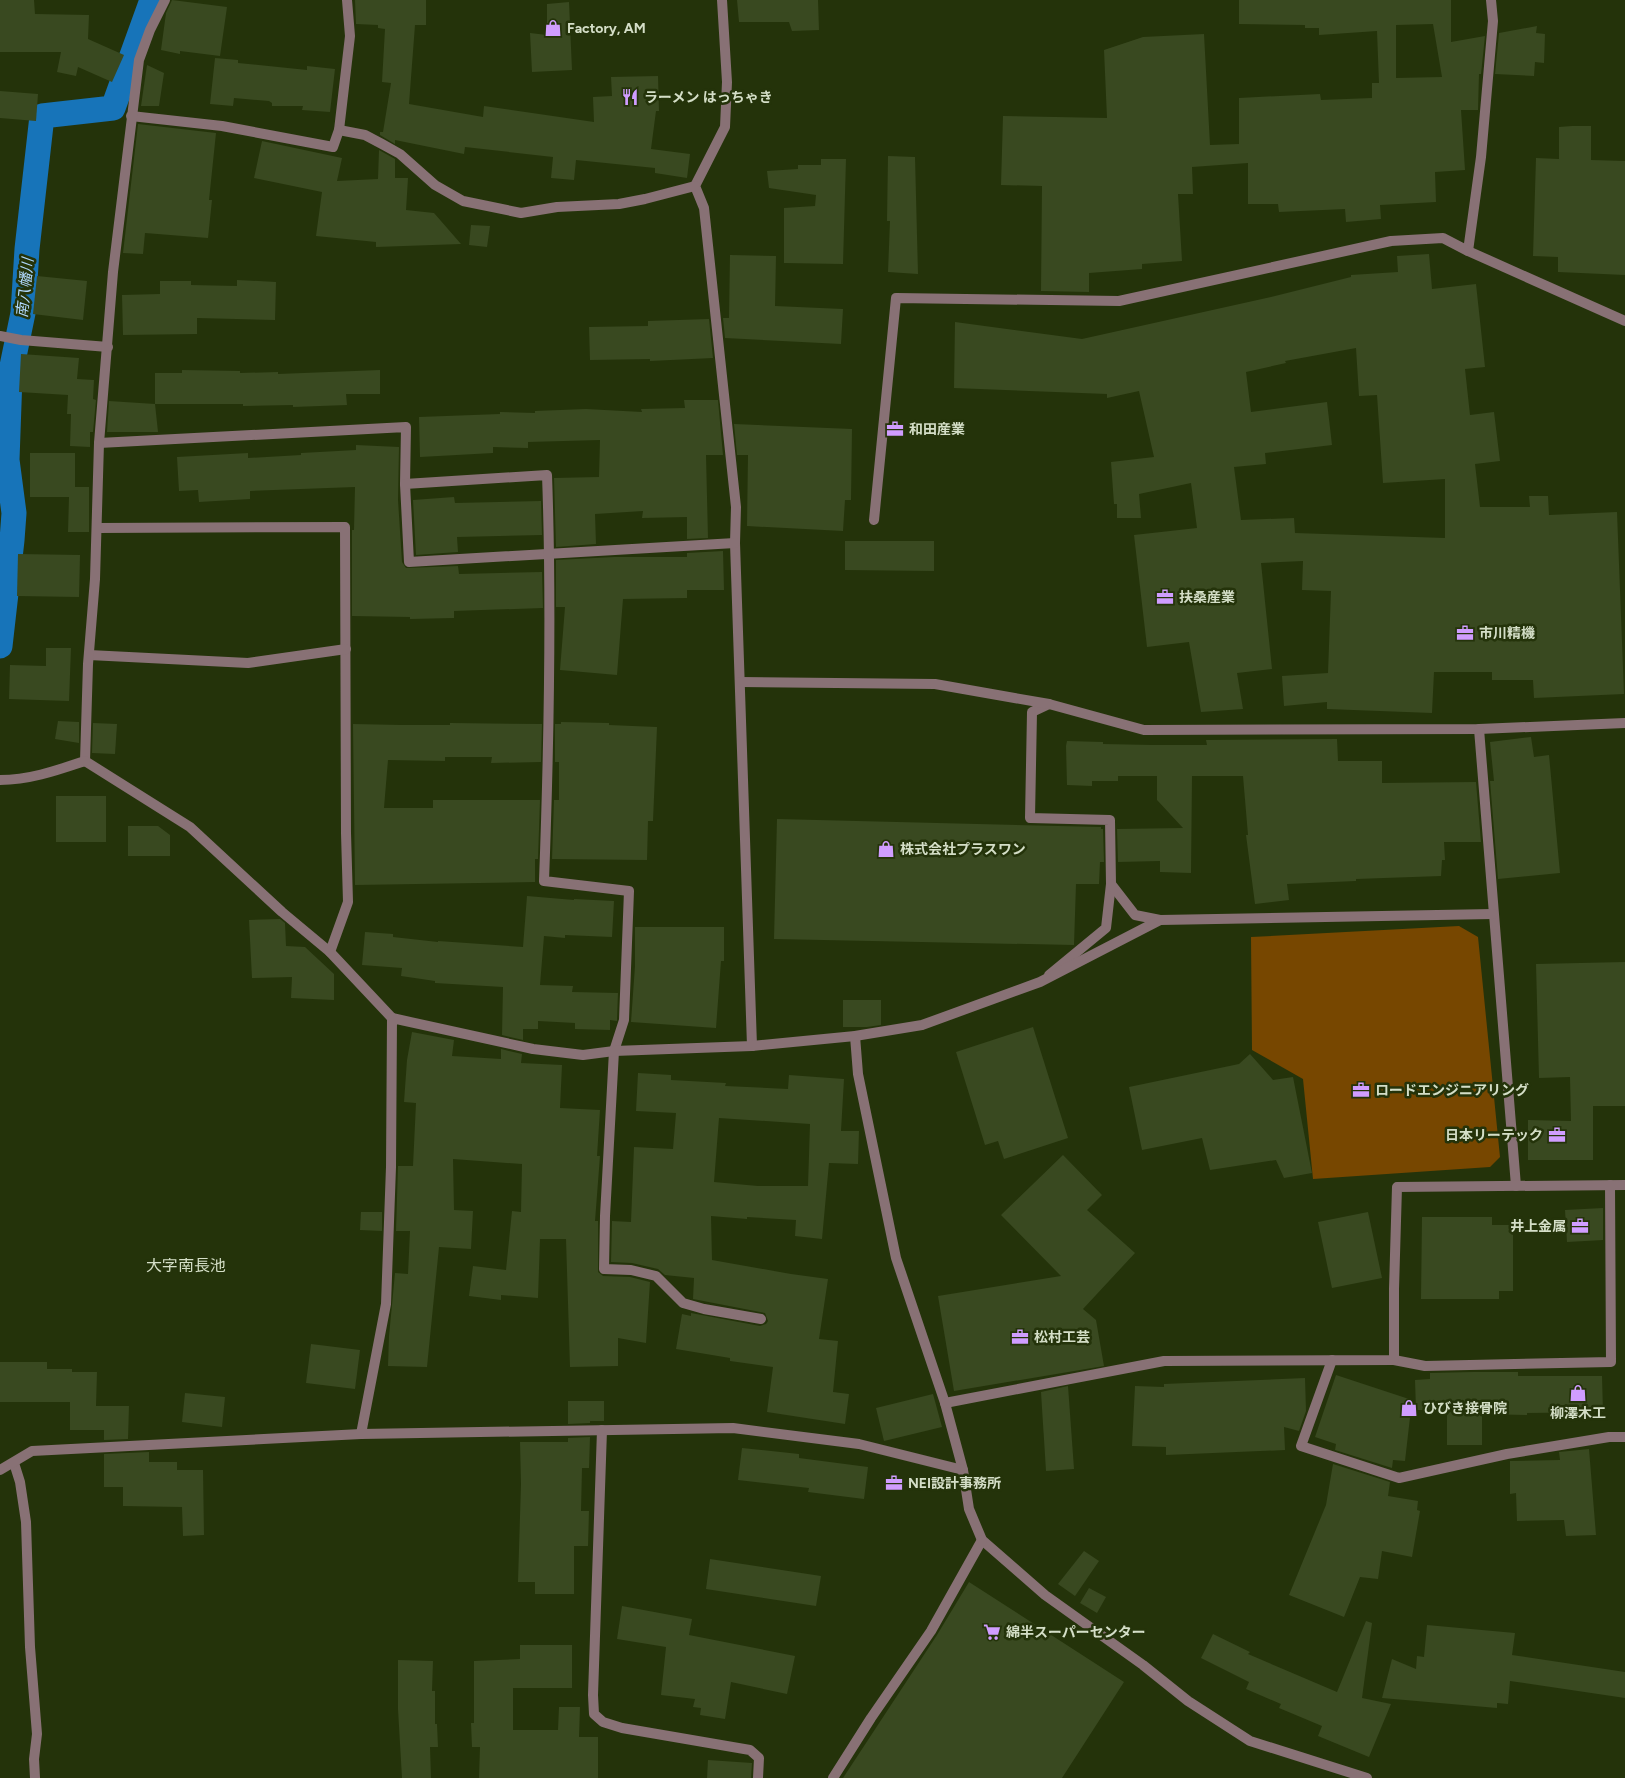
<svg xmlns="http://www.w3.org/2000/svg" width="1625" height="1778" font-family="Figtree,'Noto Sans JP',sans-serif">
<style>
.green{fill:#774700}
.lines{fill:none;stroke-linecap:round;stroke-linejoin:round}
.canal{stroke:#1774b9;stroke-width:25}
.building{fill:#394920;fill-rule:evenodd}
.lane{stroke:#887175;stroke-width:10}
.street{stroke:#887175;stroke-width:10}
.labels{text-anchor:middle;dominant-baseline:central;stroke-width:5;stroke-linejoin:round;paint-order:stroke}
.poi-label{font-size:14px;font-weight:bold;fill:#d4dec7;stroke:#24330a;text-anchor:start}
.water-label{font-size:15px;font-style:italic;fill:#b0d7fc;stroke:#24330a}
.quarter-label{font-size:16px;fill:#d4dec7;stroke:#24330a}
</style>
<rect width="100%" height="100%" fill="#24330a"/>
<!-- green -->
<polygon class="green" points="1459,926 1478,937 1500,1157 1490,1167 1313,1179 1303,1079 1252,1050 1251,937"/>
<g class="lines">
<!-- canal -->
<polyline class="canal" points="0,646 12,540 14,513 7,460 10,376 23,313 27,249 42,116 113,108 152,0"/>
</g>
<!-- building -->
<g class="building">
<polygon points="0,0 34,0 35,14 89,15 88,39 124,55 112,82 78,67 76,76 57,72 61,52 0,52"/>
<polygon points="172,0 227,7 220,56 180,51 180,54 161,50 166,13"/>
<polygon points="355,0 426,0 426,25 415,25 409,104 483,117 484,106 594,122 593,97 612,96 611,77 658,76 659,111 656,111 651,149 690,154 687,178 655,173 655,168 576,160 574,180 551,178 553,157 465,147 464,154 395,140 395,144 380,135 380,132 383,132 391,83 382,82 385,29 378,28 378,25 356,24"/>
<polygon points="737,0 818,0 819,30 792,31 789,22 739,22"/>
<path d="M1239,0H1451V42L1485,36L1481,74H1479L1478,110H1461L1465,170L1435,172L1436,202L1380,205L1381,219L1346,222L1345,209L1279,212L1278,204H1248V163L1192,167L1193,194H1178L1182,261L1142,264V269L1089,273V292L1041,291L1042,186L1001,185L1003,116L1107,118L1104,50L1143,37L1204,34L1210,145L1239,144V98L1320,94L1321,100L1372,98V83H1379L1377,31L1319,35V28H1305V25L1239,24ZM1433,24L1442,77L1396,78V25Z"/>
<polygon points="569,2 572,70 532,72 530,33 547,35 547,4"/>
<polygon points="1537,26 1536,33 1545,34 1544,63 1535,62 1534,76 1495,74 1499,33"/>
<polygon points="215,58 238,60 238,63 307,70 307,66 335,69 330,112 302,110 303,106 272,106 272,103 269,101 234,98 233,106 210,104"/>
<polygon points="147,65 164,73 159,106 141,106"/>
<polygon points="0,91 38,94 36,121 0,118"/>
<polygon points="138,124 216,133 209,200 212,200 208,238 145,233 143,254 123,253"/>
<polygon points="1572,126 1591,126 1591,160 1625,161 1625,275 1558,272 1558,257 1533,256 1536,158 1559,159 1559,127"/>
<polygon points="262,141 342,158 337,181 378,179 379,150 395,159 395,178 408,178 406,210 434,213 461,244 376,247 376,242 316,236 322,192 254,178"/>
<polygon points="888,156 915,157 918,274 888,272 890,221 887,221"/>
<polygon points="821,159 846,159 843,264 784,263 784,208 815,206 816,195 769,188 767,171 798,169 798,165 821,165"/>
<polygon points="471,225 490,226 487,247 469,245"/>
<path d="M1429,254L1432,289L1476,284L1485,367L1465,369L1470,415L1494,412L1500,461L1475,464L1480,507H1530L1529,496H1548L1549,515L1617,512L1624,694L1534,698L1533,680H1492V672H1434L1432,713L1327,709V702L1284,706L1282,676L1328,673L1331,591L1302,590L1303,561L1261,563L1272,669L1237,673L1243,709L1201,712L1189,642L1147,647L1134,535L1197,528L1191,483L1139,494L1141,518H1117V504H1114L1111,462L1154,457L1139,391L1107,398V394L954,388L955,322L1082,339L1271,297L1351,277V275L1398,272L1397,256ZM1356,348L1359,396L1377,395L1383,483L1445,479V538L1295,533L1294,518L1241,520L1234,467L1266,464L1265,453L1332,445L1327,402L1251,412L1246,372L1286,363L1285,361Z"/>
<polygon points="730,255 776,256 775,306 843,309 841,344 725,338 723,318 729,318"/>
<polygon points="37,276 87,281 83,320 33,314"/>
<polygon points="237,280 276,282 275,320 197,318 197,334 123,335 122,295 160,294 160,281 191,281 191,285 237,286"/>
<polygon points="709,319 713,358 650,361 650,359 590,360 589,327 648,326 648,321"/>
<polygon points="21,354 79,358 77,379 94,380 93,399 96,400 93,432 90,432 90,447 70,446 71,414 67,414 68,395 19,392"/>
<polygon points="182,370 240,371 240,373 278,372 278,374 380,370 380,394 346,394 347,405 293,407 293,405 243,406 243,404 155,404 155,373 182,373"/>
<polygon points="684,400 718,400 723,455 706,455 708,538 687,539 687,517 642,518 643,511 595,514 596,544 556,547 554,478 599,477 600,440 528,442 528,448 493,447 493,453 420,457 419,417 500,414 500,412 535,413 535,411 586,409 642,412 641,409 685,408"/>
<polygon points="109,401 155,404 158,432 107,432"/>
<polygon points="734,424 852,429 851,500 845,500 843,531 747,526 748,455 737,455"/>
<polygon points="356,445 399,447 398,500 402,562 406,568 458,566 459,574 542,572 543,608 454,611 454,618 410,619 410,617 352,616 352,530 354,530 355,487 250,491 250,499 199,502 198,490 179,491 177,457 248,453 248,458 301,455 301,453 356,450"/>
<polygon points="30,453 75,453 75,487 89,487 89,532 68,532 69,497 30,497"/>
<polygon points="454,497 455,503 541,501 542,535 457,537 458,552 416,555 413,500"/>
<polygon points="845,541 934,541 934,571 845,570"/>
<polygon points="723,551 724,590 687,590 687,598 623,599 617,675 560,670 565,607 556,607 556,560 614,557 687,557 687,553"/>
<polygon points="18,554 80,555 79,597 17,596"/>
<polygon points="46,648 71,648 69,701 9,699 10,665 46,666"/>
<polygon points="58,721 79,722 79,743 55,739"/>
<polygon points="561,722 609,723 609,725 657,727 653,821 648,821 647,860 552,859 554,800 559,800 559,762 555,762 555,724 561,724"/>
<polygon points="93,723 117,724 115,754 92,753"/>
<polygon points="450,723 542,724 541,762 491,763 492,757 445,757 445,761 388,760 384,808 433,808 433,800 540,800 538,859 535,859 535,882 355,885 353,724 401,725 450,725"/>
<polygon points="1531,737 1534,757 1549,755 1560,873 1498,879 1490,781 1494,781 1490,742"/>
<polygon points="1337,739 1338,761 1382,761 1382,783 1476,782 1481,842 1444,842 1445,860 1442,860 1441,876 1356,879 1356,881 1287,884 1289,900 1255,904 1246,835 1248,835 1243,776 1192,776 1191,873 1160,872 1160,861 1118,862 1117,829 1183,828 1157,800 1157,776 1118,776 1118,781 1092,781 1092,786 1067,785 1066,746 1067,741 1103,742 1103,744 1152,745 1207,745 1206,740"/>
<rect x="56" y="796" width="50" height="46"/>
<polygon points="777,819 1101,827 1101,829 1103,829 1104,862 1100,862 1099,884 1076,884 1074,945 774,939"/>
<polygon points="128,826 158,826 170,835 170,856 128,856"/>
<polygon points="527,896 574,900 574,899 614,901 612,937 565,935 565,938 544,936 540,985 573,986 572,992 618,993 617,1019 617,1021 610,1020 610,1030 575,1029 575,1023 538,1021 538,1029 523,1029 523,1040 502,1035 503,987 435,983 435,981 401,976 402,968 362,965 365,932 393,934 393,937 438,942 438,941 523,947"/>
<polygon points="280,919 285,923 286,946 305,947 334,974 334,1000 291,998 292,977 252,978 249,920"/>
<polygon points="635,927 724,927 724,961 721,961 716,1028 631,1022 635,966"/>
<polygon points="1625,962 1625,1106 1593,1106 1593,1160 1528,1160 1528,1120 1571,1121 1570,1077 1539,1078 1536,964"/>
<polygon points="843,1000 881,1000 881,1025 867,1027 843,1027"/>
<polygon points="1033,1027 1068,1138 1004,1159 998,1141 985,1145 956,1052"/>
<polygon points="412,1032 454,1040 452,1056 501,1059 501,1049 522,1054 521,1063 562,1065 560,1108 600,1110 597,1156 600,1156 595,1221 598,1221 598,1272 603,1276 630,1277 650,1282 646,1343 618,1338 618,1366 570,1367 566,1239 540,1239 538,1298 501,1295 501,1300 469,1296 473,1266 506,1270 512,1211 521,1212 522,1164 453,1159 454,1210 473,1211 471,1249 439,1247 427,1367 388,1366 389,1336 395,1273 408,1274 410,1231 396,1231 398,1166 413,1166 416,1103 404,1102 407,1060"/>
<polygon points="1250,1054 1273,1080 1293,1077 1312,1173 1284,1178 1276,1160 1210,1170 1202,1138 1142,1150 1129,1087 1239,1064"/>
<path d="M638,1073L671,1075V1080L726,1083L725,1086L788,1089L789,1075L844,1079L841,1131H859L858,1164L829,1163L822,1239L795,1236L796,1220L747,1217V1219L711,1216L712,1260L791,1274L828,1279L819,1339L838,1341L833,1392L849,1394L845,1424L767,1412L773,1367L730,1361V1358L676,1349L682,1314L691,1316V1313L760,1326L766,1324L768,1321L765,1313L693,1299L694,1278L665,1275L658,1269L632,1263L611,1262L612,1221L631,1222L634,1147L673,1149L676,1113L636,1111ZM719,1118L810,1124L808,1186H758L714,1182Z"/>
<polygon points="1063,1155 1102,1195 1087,1210 1135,1253 1083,1309 1096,1320 1104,1366 954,1391 938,1296 1061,1276 1001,1215"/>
<polygon points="1603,1208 1603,1240 1567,1242 1565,1210"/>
<polygon points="361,1212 382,1212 382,1231 360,1230"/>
<polygon points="1368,1212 1382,1278 1332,1288 1318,1222"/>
<polygon points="1422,1217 1492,1217 1492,1225 1513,1225 1513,1291 1499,1291 1499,1299 1421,1299"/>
<polygon points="311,1344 360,1350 355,1389 306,1383"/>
<polygon points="0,1362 47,1362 47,1369 72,1369 72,1372 97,1372 96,1406 129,1406 128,1439 104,1440 104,1430 70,1430 70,1402 0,1402"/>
<polygon points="1473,1372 1518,1372 1518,1376 1602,1376 1603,1412 1527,1413 1527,1415 1482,1414 1482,1445 1447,1445 1447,1410 1416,1410 1415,1380 1430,1379 1430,1373"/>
<polygon points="1336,1375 1412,1400 1405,1461 1393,1460 1392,1468 1335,1450 1336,1444 1315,1437"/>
<polygon points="1305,1378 1306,1411 1299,1431 1284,1427 1285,1450 1166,1455 1166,1447 1132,1446 1135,1386 1164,1387 1164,1384"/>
<polygon points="1068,1386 1074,1469 1046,1471 1041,1392"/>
<polygon points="185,1393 225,1397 222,1427 182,1422"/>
<polygon points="933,1394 942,1427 884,1441 876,1408"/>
<polygon points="568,1401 604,1401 604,1421 590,1421 590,1423 568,1424"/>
<polygon points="590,1437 589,1468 582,1468 581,1511 589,1511 588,1546 574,1546 574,1594 535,1594 535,1582 518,1582 521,1484 520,1442 568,1442 568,1438"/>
<polygon points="742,1448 799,1454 799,1458 868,1467 864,1499 808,1492 809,1488 738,1480"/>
<polygon points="1589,1449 1596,1535 1566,1536 1564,1520 1517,1521 1516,1493 1510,1494 1510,1461 1560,1460 1559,1452"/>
<polygon points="149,1452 149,1462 177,1462 177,1470 203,1470 204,1535 183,1536 182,1507 123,1506 123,1487 104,1487 104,1454"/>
<polygon points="1333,1464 1390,1482 1388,1496 1418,1501 1417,1510 1420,1511 1412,1557 1382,1551 1378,1579 1360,1577 1344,1617 1289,1595 1326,1505"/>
<polygon points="1084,1551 1099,1561 1075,1596 1058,1584"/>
<polygon points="710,1559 821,1576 816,1606 706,1589"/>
<polygon points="969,1582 1124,1682 1062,1778 843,1778 937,1635"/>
<polygon points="1089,1588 1106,1597 1097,1613 1080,1603"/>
<polygon points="622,1606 692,1619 689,1635 795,1656 787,1694 731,1682 725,1719 700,1715 701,1708 693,1707 695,1699 661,1695 666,1647 617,1639"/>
<polygon points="1366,1621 1372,1623 1362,1698 1391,1704 1369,1757 1318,1736 1322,1726 1279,1708 1281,1704 1246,1689 1249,1682 1201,1658 1213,1634 1250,1652 1248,1654 1337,1692"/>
<polygon points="1427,1625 1515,1633 1512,1655 1625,1672 1625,1698 1510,1681 1508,1704 1497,1703 1497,1708 1382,1698 1392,1659 1416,1669 1417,1656 1424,1657"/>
<polygon points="520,1645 572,1645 572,1688 513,1688 513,1730 558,1730 559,1707 580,1707 579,1737 598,1737 598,1778 479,1778 480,1747 472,1747 471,1723 474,1723 474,1661 520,1659"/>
<polygon points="398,1660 433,1661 432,1691 435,1691 435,1724 437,1724 438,1747 430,1747 431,1778 402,1778 398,1709"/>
<polygon points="708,1760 752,1763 751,1778 707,1778"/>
</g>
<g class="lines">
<!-- lane -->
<g class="lane">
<polyline points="1049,704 1032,712 1030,818 1110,820 1111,884 1106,928 1049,975"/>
<polyline points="1111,884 1135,915 1160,920"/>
</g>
<!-- street -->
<g class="street">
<polyline points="722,0 727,82 725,127 695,186 704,208 736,507 735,543 752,1046"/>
<polyline points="131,116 222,126 333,147 339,130 350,36 347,0"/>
<polyline points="339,130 365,135 382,144 400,154 435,185 463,201 521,213 557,207 619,204 645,199 695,186"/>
<polyline points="1468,251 1481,157 1493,21 1491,0"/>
<polyline points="0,336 21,340 108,347"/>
<polyline points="99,443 406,427 405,484 409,562 735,543"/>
<path d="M405,484L547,475C552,611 549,746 544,881L629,891L624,1020L614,1051L605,1216L604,1269L631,1270L656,1276L683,1303L704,1309L761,1319"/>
<polyline points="874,520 896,298 1119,301 1391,241 1443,238 1468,251 1625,321"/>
<polyline points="97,528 345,527 346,833 348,902 330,952"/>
<polyline points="89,655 248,663 346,649"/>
<polyline points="740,682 935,684 1049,704 1144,730 1479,729 1625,723"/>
<polyline points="1479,729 1516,1186"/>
<polyline points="85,761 88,664 95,579 99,443 113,272 139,60 150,30 165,0"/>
<polyline points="85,761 190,827 282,912 330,952 392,1018"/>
<path d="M0,780C30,780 58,770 85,761"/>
<polyline points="855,1036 858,1074 896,1258 945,1403 963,1470 969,1509 982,1540 1045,1595 1143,1665 1188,1701 1250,1741 1367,1778"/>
<polyline points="1332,1360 1301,1446 1399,1478 1507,1454 1609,1437 1625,1437"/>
<polyline points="1394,1360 1425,1366 1611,1362 1610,1185"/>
<polyline points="945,1403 1164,1361 1394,1360 1394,1289 1397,1187 1625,1185"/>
<polyline points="602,1430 593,1695 594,1714 603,1722 622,1728 750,1750 759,1758 758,1778"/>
<polyline points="361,1434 386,1304 391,1167 392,1018 533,1049 583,1055 614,1051 752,1046 855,1036 922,1025 1040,982 1160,920 1493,914"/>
<polyline points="14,1463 20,1482 26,1522 30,1647 37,1734 34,1759 35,1778"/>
<polyline points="0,1470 32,1451 361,1434 733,1428 859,1444 963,1470"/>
<polyline points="833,1778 871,1718 931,1631 982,1540"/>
</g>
</g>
<!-- icons -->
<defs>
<g id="shop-bare" transform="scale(1.35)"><path d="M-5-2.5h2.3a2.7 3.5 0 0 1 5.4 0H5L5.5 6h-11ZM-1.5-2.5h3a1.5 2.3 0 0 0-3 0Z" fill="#d09dff" stroke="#24330a" stroke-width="2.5" paint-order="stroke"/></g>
<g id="restaurant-bare" transform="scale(1.35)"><path d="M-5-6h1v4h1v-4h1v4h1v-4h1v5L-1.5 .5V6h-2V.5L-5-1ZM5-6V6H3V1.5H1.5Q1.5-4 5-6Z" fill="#d09dff" stroke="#24330a" stroke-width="2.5" paint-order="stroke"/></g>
<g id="office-bare" transform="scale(1.35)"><path d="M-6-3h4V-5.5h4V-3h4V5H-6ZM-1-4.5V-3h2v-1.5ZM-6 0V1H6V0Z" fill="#d09dff" stroke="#24330a" stroke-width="2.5" paint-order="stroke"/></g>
<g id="supermarket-bare" transform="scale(1.35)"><path d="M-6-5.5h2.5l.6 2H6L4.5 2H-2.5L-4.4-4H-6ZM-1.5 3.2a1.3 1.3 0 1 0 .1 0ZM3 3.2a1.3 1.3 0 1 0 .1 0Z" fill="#d09dff" stroke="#24330a" stroke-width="2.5" paint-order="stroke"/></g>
</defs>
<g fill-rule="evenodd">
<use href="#shop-bare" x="553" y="28"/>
<use href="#restaurant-bare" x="630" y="97"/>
<use href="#office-bare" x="895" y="429"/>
<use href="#office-bare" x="1165" y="597"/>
<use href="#office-bare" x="1465" y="633"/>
<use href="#shop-bare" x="886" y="849"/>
<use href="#office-bare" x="1361" y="1090"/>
<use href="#office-bare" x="1557" y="1135"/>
<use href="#office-bare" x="1580" y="1226"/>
<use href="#office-bare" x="1020" y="1337"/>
<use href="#shop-bare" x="1578" y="1393"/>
<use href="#shop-bare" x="1409" y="1408"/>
<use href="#office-bare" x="894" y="1483"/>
<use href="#supermarket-bare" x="992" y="1632"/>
</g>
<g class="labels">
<!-- poi labels -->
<g class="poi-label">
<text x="567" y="28">Factory, AM</text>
<text x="644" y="97">ラーメン はっちゃき</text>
<text x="909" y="429">和田産業</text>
<text x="1179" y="597">扶桑産業</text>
<text x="1479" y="633">市川精機</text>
<text x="900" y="849">株式会社プラスワン</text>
<text x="1375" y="1090">ロードエンジニアリング</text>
<text x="1543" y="1135" text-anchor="end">日本リーテック</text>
<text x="1566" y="1226" text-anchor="end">井上金属</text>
<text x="1034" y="1337">松村工芸</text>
<text x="1423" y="1408">ひびき接骨院</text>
<text x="1578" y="1413" text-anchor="middle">柳澤木工</text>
<text x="908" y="1483">NEI設計事務所</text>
<text x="1006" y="1632">綿半スーパーセンター</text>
</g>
<!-- water labels -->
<g class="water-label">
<text transform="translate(25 288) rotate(-84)">南八幡川</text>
</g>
<!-- quarter labels -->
<g class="quarter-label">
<text x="186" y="1265">大字南長池</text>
</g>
</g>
</svg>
